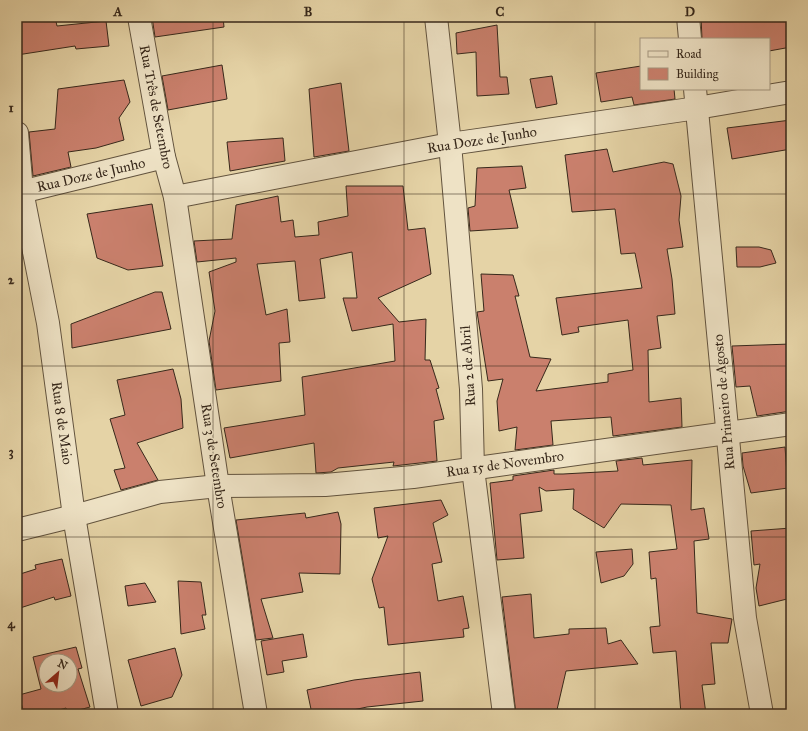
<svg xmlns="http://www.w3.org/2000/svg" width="808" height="731" font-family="'IM FELL Great Primer',serif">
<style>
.building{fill:#ca806d;stroke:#37281b;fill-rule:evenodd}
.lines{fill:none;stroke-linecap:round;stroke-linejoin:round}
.minor-casing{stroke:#62533e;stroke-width:24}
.minor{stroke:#eee2c5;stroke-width:22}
.grid{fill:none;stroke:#37281b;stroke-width:1;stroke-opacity:0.55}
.labels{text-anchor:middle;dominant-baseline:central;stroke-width:3;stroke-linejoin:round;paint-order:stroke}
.street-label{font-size:14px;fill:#37281b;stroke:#eee2c5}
.neatline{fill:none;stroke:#37281b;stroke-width:1.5}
.grid-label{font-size:13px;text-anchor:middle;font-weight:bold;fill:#37281b}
</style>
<rect width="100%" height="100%" fill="#e5d3a6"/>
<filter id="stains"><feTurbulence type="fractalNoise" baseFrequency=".005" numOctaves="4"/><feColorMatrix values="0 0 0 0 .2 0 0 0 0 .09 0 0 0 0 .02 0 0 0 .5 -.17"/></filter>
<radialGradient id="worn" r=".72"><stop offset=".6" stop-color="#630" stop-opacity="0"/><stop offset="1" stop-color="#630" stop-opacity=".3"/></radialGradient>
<!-- building -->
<g class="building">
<polygon points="17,17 55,17 57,26 106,21 109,46 76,49 75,46 17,55"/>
<polygon points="152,17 223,17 224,27 155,37"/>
<polygon points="701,17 791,17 791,47 769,51 769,39 702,39"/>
<polygon points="497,25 500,77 507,77 509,94 477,96 476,52 457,54 456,33"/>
<polygon points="222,65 227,99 168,110 162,76"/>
<polygon points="641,66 641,89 674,89 675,99 634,105 632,97 601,102 596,73"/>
<polygon points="552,76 557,104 536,108 530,79"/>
<polygon points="124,80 130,102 119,118 124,140 96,148 68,152 71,167 33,176 29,132 55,129 58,89"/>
<polygon points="341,83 349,151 314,157 309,89"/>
<polygon points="791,120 791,149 732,159 727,128"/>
<polygon points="283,138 285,161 230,171 227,142"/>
<polygon points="607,149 613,172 664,162 673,164 681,196 679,220 683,247 667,249 672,279 675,314 657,316 661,348 648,350 649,402 681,398 682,427 613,436 611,417 551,421 553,445 515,450 517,427 499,431 497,401 503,379 488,381 477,312 484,311 481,274 513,275 519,296 515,296 530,357 551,359 536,391 608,382 608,374 633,370 628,320 578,327 579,332 562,335 556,298 642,288 635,253 621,254 615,209 572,212 565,155"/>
<polygon points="522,166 526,188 509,190 518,228 470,231 468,208 475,206 477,168"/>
<polygon points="346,186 403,186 408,230 425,228 431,274 378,298 399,322 426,319 425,360 430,360 439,388 436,389 444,419 434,421 437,461 393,466 394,462 338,468 331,472 316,473 314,443 230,458 224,428 305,415 302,377 395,361 393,324 352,331 343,298 357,298 352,252 320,259 325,298 299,301 295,261 257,264 266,315 287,309 290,342 279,343 281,381 216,390 209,341 215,311 209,272 236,262 236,258 197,262 194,241 232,239 236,205 278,196 281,222 293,220 295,237 319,235 318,222 348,216"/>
<polygon points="152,204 163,266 128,270 97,258 87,214"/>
<polygon points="736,247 759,247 771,250 776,263 760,267 737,267"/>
<polygon points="155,292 162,292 171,329 72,348 71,324"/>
<polygon points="791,344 791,411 757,416 750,386 736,387 732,346"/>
<polygon points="173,369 181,399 183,428 137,443 158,480 121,490 114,470 125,468 110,419 125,415 117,380"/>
<polygon points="785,447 788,488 751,493 743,466 742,453"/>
<polygon points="642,458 643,465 692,460 691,510 704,508 709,539 694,541 697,613 732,619 728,643 711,643 715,684 702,685 706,714 681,714 676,651 653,653 650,627 660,626 656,578 651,579 649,552 677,549 671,505 621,504 604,528 573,509 574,489 546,491 539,487 542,511 520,514 524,558 497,560 490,483 513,480 513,476 554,470 554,474 563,474 618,471 616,461"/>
<polygon points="441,500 448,515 433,523 442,562 432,564 438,601 463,596 469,628 463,629 464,637 388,645 384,607 379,608 372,579 388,536 378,538 374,508"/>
<polygon points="338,512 341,524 340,574 299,573 303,592 261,599 273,638 256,640 236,520 305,513 306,518"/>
<polygon points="791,528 791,598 759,606 756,588 760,564 754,565 751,531"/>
<polygon points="632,549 633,564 624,576 601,583 596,552"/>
<polygon points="62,559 71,596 55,600 54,597 17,609 17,575 36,569 35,565"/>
<polygon points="178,581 201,582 206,615 202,615 205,629 181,634"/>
<polygon points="145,583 156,602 128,606 125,586"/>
<polygon points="531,594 534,638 569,634 569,629 606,628 608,644 621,640 638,664 566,671 556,714 516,714 502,597"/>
<polygon points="303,634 307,657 282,661 284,672 267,675 261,641"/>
<path d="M76,647L82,668L78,669L90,707L68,713L66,708L46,714H24L19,695L41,689L33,657ZM46,661H70V685H46Z"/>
<polygon points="175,648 182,675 172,697 141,706 128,660"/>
<polygon points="420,672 423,701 367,707 334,714 312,714 307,690 354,680"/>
</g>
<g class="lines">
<!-- minor casing -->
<g class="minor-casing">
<g id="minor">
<polyline points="139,17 164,157 175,197 218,486 256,714"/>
<polyline points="436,17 450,144 471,389 473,469 504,714"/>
<polyline points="688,17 690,39"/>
<polyline points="695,89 745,618 762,714"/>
<polyline points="17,133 22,191 48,323 74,516 107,714"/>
<polyline points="17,193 164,157"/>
<polyline points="175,197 450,144 697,108 791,92"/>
<polyline points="17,530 74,516 160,492 218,486 325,485 413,477 791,424"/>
</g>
</g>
<!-- minor -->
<use href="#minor" class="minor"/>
</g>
<!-- grid -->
<path class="grid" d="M213,17V714M404,17V714M595,17V714M17,194H791M17,366H791M17,537H791"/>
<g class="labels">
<!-- street labels -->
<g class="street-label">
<text transform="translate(156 107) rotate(79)">Rua Três de Setembro</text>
<text transform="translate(482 140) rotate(-9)">Rua Doze de Junho</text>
<text transform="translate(91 175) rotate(-13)">Rua Doze de Junho</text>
<text transform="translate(468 366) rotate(-94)">Rua 2 de Abril</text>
<text transform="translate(724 402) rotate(-95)">Rua Primeiro de Agosto</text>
<text transform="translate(62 423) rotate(82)">Rua 8 de Maio</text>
<text transform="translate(214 456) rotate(81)">Rua 3 de Setembro</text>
<text transform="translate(505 464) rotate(-8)">Rua 15 de Novembro</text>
</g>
</g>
<!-- margin -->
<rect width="808" height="731" fill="none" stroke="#e5d3a6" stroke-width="44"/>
<!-- legend -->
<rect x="640" y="38" width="130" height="52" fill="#eee2c5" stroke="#a59881"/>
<rect x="648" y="51" width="20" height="6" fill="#eee2c5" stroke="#a59881"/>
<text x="676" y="58" font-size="12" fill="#37281b">Road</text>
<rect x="648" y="68" width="20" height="12" fill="#ca806d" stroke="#a59881"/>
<text x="676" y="78" font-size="12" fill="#37281b">Building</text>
<!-- north arrow -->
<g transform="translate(58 673) rotate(28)"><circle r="19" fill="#eee2c5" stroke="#a59881"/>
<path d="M0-3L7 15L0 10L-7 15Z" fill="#8f2418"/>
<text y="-6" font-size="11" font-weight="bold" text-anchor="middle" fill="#37281b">N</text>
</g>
<rect x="22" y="22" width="764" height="687" class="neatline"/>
<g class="grid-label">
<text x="118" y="16">A</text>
<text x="308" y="16">B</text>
<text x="500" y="16">C</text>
<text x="690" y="16">D</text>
<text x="11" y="112">1</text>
<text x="11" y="284">2</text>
<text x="11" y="456">3</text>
<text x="11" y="628">4</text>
</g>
<rect width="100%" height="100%" filter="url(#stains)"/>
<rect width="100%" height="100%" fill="url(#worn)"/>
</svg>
